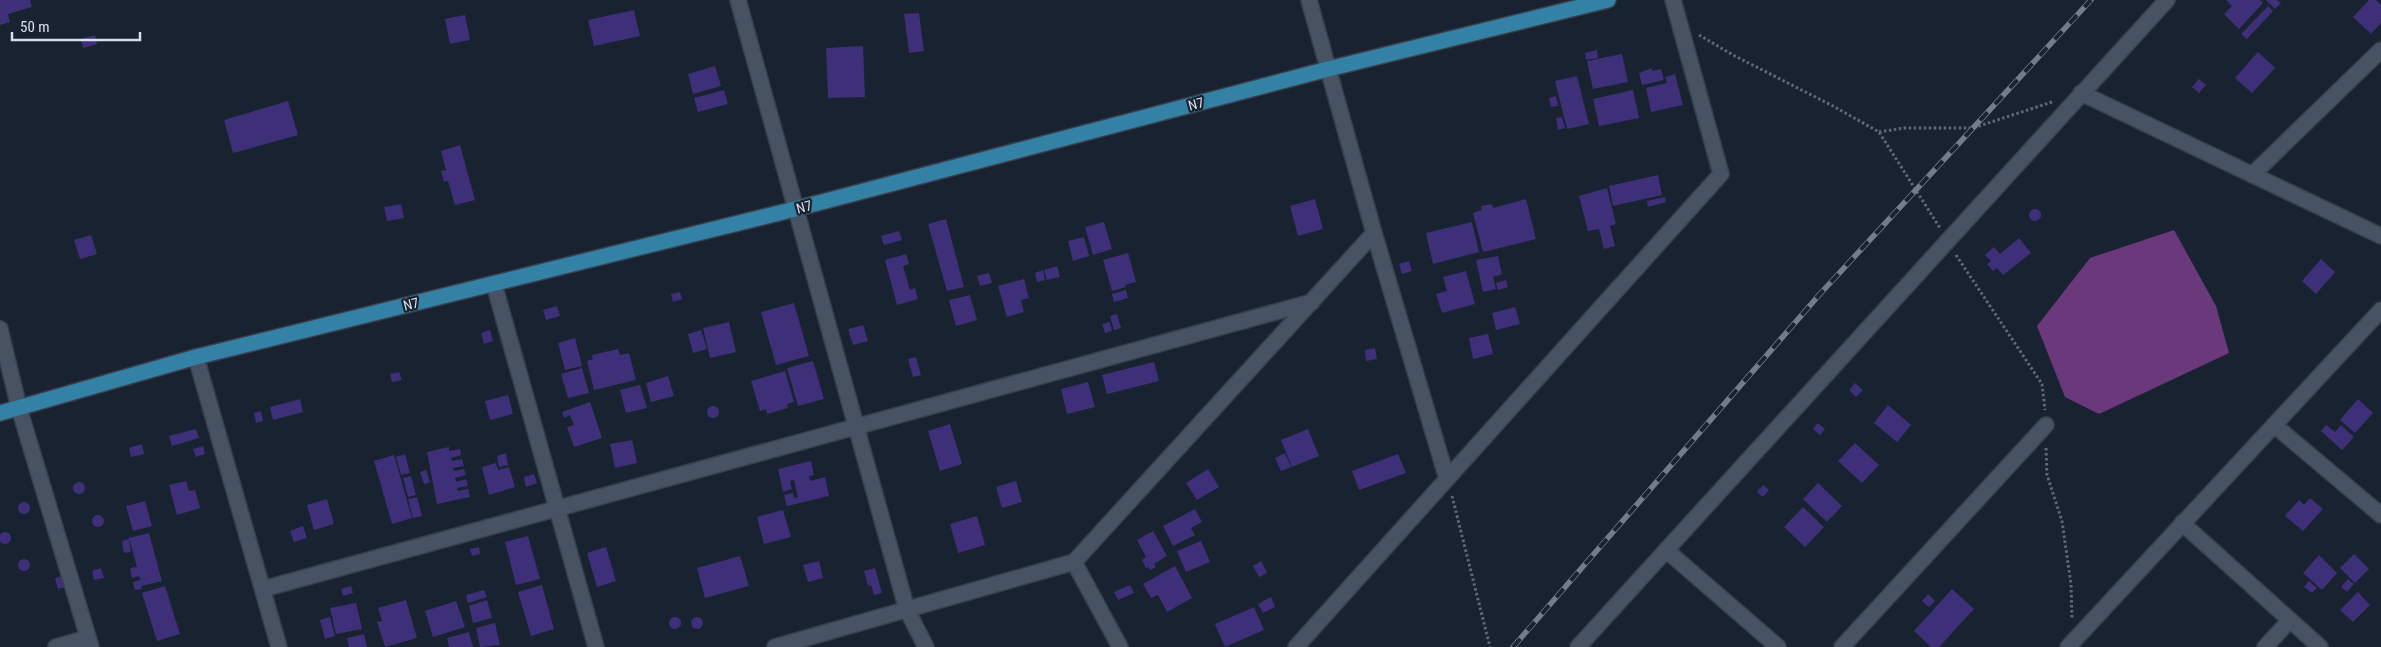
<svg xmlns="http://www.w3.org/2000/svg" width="2381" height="647" font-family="'Roboto Condensed',sans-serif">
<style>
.forest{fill:#69397c}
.building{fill:#3d3078}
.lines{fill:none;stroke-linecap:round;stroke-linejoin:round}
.minor-casing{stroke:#383e4a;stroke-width:18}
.primary-casing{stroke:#383e4a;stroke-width:18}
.path{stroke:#606874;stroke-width:3;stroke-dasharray:2.5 2.5;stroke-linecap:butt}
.minor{stroke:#475262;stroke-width:15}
.primary{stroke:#3481a6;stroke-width:15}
.rail-casing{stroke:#747c88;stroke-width:5.5}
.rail{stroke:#192230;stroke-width:4;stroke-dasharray:11;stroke-linecap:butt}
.labels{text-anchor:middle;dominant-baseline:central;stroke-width:4.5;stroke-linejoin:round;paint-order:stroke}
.street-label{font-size:14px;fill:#dae0ea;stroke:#192230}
</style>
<rect width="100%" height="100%" fill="#192230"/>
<!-- forest -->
<polygon class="forest" points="2174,230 2216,306 2229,353 2099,414 2065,397 2037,326 2090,258"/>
<!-- building -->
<g class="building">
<polygon points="0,0 30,0 32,7 8,14 10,22 0,25"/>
<polygon points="2226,0 2260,0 2263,3 2239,29 2224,14 2232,6"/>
<polygon points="2266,0 2277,0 2281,3 2275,9"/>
<polygon points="2369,0 2376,0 2381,5 2381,23 2371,34 2353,17"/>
<polygon points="2268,6 2273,11 2247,39 2241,34"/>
<polygon points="634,10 640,36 594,46 588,20"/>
<polygon points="919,13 924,51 909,53 904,14"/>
<polygon points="465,15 470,40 450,44 445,19"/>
<polygon points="95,35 97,44 83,48 81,39"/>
<polygon points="863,46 865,97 828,98 826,48"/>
<polygon points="1597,50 1598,58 1586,60 1585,53"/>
<polygon points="2258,52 2275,68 2252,93 2235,78"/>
<polygon points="1622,54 1628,82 1593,89 1587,61"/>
<polygon points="715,66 721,86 693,94 688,74"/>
<polygon points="1652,68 1652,71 1661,69 1664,80 1642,85 1639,73"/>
<polygon points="1675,74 1683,105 1651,112 1646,88 1667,83 1665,77"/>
<polygon points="1577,76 1589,124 1567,129 1555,81"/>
<polygon points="2199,79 2206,85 2199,93 2192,87"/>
<polygon points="724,90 728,104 698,112 694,98"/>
<polygon points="1633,90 1639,118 1599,126 1593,99"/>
<polygon points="1556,96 1558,106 1551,107 1549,98"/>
<polygon points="288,101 298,135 233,153 224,120"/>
<polygon points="1562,117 1565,128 1558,130 1556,118"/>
<polygon points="460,145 475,200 455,205 448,181 444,182 441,171 446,170 441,151"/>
<polygon points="1658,175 1662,195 1613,206 1609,186"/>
<polygon points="1607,188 1616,224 1610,226 1615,246 1604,249 1599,229 1588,231 1579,196"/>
<polygon points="1665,197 1666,202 1648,207 1647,201"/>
<polygon points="1315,199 1323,229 1298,236 1290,206"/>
<polygon points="1526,199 1536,239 1483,252 1473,213 1482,210 1481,206 1492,204 1493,208"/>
<polygon points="401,204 404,218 387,221 384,207"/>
<circle cx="2035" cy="215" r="6"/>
<polygon points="946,219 964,287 947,291 928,224"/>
<polygon points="1104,222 1112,249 1093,255 1085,227"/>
<polygon points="1472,222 1479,252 1433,264 1426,233"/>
<polygon points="899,231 902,240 884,245 881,236"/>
<polygon points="91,235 97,254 80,259 74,240"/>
<polygon points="1084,237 1089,256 1073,261 1068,241"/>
<polygon points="2019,238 2031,253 2003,275 1997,268 1993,271 1987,264 1991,261 1985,255 1994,247 2000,254"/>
<polygon points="1128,253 1136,282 1125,285 1126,287 1112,291 1103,260"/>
<polygon points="906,254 909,264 903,266 910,290 915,288 918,299 897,305 885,260"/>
<polygon points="1498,256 1502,274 1493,277 1496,289 1483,292 1476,260"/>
<polygon points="2321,259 2335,272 2316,294 2302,281"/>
<polygon points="1409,261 1412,271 1402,274 1399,264"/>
<polygon points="1057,266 1060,277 1047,280 1044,270"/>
<polygon points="1043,270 1045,280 1037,282 1035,273"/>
<polygon points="1466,271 1475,304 1442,313 1436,294 1447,291 1443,277"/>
<polygon points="989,273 992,283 980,286 977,276"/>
<polygon points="1024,279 1029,298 1021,300 1024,312 1007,317 998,286"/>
<polygon points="1506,280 1508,287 1498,290 1496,283"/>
<polygon points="1126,290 1128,298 1114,302 1112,294"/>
<polygon points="680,292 682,299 673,302 671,294"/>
<polygon points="970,295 977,320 956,326 949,300"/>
<polygon points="794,303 809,356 776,365 761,312"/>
<polygon points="557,306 560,316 546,320 543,310"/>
<polygon points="1515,307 1520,324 1496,330 1492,313"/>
<polygon points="1117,314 1121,328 1114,330 1110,316"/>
<polygon points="729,322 736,352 710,358 703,328"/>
<polygon points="1110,322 1112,331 1105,333 1102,324"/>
<polygon points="863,325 868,341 853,345 848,329"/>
<polygon points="490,330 493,341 484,344 481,333"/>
<polygon points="701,330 707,349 693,353 688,334"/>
<polygon points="1488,334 1493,354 1473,359 1469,338"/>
<polygon points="575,338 582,366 565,370 558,343"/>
<polygon points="1375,348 1377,359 1366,361 1365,350"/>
<polygon points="618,349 620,355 629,353 636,380 594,390 587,361 593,359 592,355"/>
<polygon points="916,357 921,375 913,377 908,359"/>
<polygon points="813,361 824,399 798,406 787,368"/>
<polygon points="1154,362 1159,381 1107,394 1102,375"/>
<polygon points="582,368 589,393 568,398 561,374"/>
<polygon points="785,371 794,402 787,404 788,408 767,414 766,409 760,411 751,381"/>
<polygon points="399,372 402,380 392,382 390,374"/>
<polygon points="668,376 674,396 651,402 646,383"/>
<polygon points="1088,382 1095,407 1067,414 1061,389"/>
<polygon points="1855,383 1863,390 1856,397 1849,390"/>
<polygon points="640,385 647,408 626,413 620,390"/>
<polygon points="508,395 513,414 490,420 485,401"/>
<polygon points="300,399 303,412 273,420 270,407"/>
<polygon points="2358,399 2373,413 2355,433 2340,420"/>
<polygon points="590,402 602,438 574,447 567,427 574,425 570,415 564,418 562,412"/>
<polygon points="1888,405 1911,425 1897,442 1874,423"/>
<circle cx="713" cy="412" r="6"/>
<polygon points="261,411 263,421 256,423 254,413"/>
<polygon points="1818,423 1825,429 1820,435 1813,429"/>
<polygon points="950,424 962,464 940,471 928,431"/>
<polygon points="2326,425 2335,432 2341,425 2354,437 2342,450 2321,431"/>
<polygon points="196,429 199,438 172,446 169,436"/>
<polygon points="1308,429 1319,456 1292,467 1281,440"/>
<polygon points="632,440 637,463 615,468 610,444"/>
<polygon points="1855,443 1879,465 1862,483 1838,461"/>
<polygon points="142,444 144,454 131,457 129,448"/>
<polygon points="203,446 205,454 196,457 193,449"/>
<polygon points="449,447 449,451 460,449 461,455 451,458 452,461 462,459 464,466 453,468 454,471 464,469 466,475 455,478 456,482 466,479 468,486 457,488 458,491 468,489 470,497 437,504 427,452"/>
<polygon points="506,453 508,465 499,467 497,456"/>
<polygon points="1285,453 1291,467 1281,471 1275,458"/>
<polygon points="405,454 410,473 401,475 396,457"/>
<polygon points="1398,454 1406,473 1359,490 1352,471"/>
<polygon points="394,455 412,518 392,524 374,461"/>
<polygon points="811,461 814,475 809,476 810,481 825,477 829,496 787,506 784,495 793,493 794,498 798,497 794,480 790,481 792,489 783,492 778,469"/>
<polygon points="496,463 498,470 509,467 515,487 489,495 482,467"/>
<polygon points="1208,469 1219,487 1197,500 1186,483"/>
<polygon points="426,470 430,482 424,484 420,472"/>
<polygon points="534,474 537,483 526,487 524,477"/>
<polygon points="411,476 416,495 408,497 403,478"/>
<polygon points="186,481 189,491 195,490 200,508 177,515 169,485"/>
<polygon points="1016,481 1022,502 1002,508 996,487"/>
<circle cx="79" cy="488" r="6"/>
<polygon points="1818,483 1842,506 1827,522 1803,499"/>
<polygon points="1763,485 1769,490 1763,497 1757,492"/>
<polygon points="417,497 422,516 413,518 408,499"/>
<polygon points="2310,498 2323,509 2303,531 2285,516 2299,500 2304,505"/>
<polygon points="327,499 334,524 314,530 307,505"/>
<polygon points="145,501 152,526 133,531 126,506"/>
<circle cx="24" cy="508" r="6"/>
<polygon points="1803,507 1824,527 1805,547 1784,527"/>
<polygon points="1195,509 1202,522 1191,528 1195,535 1173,546 1163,526"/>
<polygon points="783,510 791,537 764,544 757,517"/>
<circle cx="98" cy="521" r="6"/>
<polygon points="977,516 985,545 958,553 950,524"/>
<polygon points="303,526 307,538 294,542 290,531"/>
<polygon points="1153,531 1167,556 1154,564 1156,567 1150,570 1148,567 1146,568 1142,560 1146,557 1137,540"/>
<circle cx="5" cy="538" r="6"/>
<polygon points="149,533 162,581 141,586 142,589 135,590 133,582 140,580 139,576 132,578 130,568 137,567 129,538"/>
<polygon points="528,536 540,579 516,585 505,542"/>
<polygon points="129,539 131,552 124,553 122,541"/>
<polygon points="1201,541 1210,562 1186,572 1177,551"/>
<polygon points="479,547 480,554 472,556 470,549"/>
<polygon points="606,547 616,581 597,587 587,553"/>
<polygon points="2354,554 2369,569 2355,583 2340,568"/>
<polygon points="2319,555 2337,573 2322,590 2303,573"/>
<polygon points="740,556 749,586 705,598 697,568"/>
<circle cx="24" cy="565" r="6"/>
<polygon points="819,561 823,578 808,582 803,565"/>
<polygon points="1261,561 1267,573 1259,577 1253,566"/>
<polygon points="1175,566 1192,598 1167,612 1158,595 1151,598 1143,584"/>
<polygon points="101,568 104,578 94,580 92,571"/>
<polygon points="875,568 882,593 874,595 871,585 868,586 864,571"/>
<polygon points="64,576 66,587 58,589 55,578"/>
<polygon points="2348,579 2354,584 2347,592 2341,587"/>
<polygon points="2309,581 2317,588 2312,593 2304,587"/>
<polygon points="542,585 554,629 531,636 518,592"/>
<polygon points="1130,585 1134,593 1118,600 1114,592"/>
<polygon points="165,586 180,634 157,641 142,593"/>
<polygon points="351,586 353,593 343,596 341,589"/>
<polygon points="1952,589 1974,609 1939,647 1931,647 1914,631"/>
<polygon points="484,590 487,597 468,603 466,595"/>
<polygon points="2358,592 2370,605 2353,622 2340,610"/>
<polygon points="1928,594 1935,601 1929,607 1922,601"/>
<polygon points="1271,597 1275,607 1263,613 1258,604"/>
<polygon points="406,600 417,638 385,647 377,622 382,621 378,608"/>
<polygon points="487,600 492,618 473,623 469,606"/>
<polygon points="456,601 465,627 433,637 425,611"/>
<polygon points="356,603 362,629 336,634 330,608"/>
<polygon points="1254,607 1264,630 1225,647 1215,624"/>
<circle cx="675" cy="623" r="6"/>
<circle cx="697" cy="623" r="6"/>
<polygon points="330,617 335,636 325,639 320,620"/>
<polygon points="495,623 500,645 480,647 476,628"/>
<polygon points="469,632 473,647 449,647 447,638"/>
<polygon points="364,634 367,647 349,647 347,638"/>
</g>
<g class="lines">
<!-- minor casing -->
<g class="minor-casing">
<g id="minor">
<polyline points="738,0 907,610 926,647"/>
<polyline points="1309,0 1374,233 1447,479"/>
<polyline points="2081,93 2381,236"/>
<polyline points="2252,175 2381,50"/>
<polyline points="494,284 596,647"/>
<polyline points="0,329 19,408 91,647"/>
<polyline points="196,357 279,647"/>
<polyline points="2274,425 2381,515"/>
<polyline points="2182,523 2320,647"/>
<polyline points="1666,550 1778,647"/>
<polyline points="1074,562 1120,647"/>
<polyline points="263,589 1312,302"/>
<polyline points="56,647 88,638"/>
<polyline points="775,647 1074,562 1374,233"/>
<polyline points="1296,647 1721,174 1673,0"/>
<polyline points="1578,647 2167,0"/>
<polyline points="1842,647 2046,425"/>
<polyline points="2068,647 2381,310"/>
<polyline points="2265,647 2290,620"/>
</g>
</g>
<!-- primary casing -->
<g class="primary-casing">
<polyline id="primary" points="0,413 196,357 795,209 1328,69 1608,0"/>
</g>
<!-- path -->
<g class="path">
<polyline points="1699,35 1733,55 1833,106 1879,132 1940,228"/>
<polyline points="1879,132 1904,128 1973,128 2052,102"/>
<polyline points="1956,255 2042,384 2045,410"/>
<polyline points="2046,448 2047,475 2062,521 2071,584 2072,619"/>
<polyline points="1452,496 1490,647"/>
</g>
<!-- minor -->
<use href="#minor" class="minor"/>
<!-- primary -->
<use href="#primary" class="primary"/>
<!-- rail casing -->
<g class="rail-casing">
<polyline id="rail" points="1513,647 1820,294 2091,0"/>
</g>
<!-- rail -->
<use href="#rail" class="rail"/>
</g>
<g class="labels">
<!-- street labels -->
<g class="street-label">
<text transform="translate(1196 104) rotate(-15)">N7</text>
<text transform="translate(804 207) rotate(-15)">N7</text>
<text transform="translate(411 304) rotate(-14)">N7</text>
</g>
</g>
<!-- scale -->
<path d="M12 32v8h128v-8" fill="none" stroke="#dae0ea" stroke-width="2.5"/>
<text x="20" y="32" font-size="15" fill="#dae0ea" stroke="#192230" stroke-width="4" paint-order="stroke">50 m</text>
</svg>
